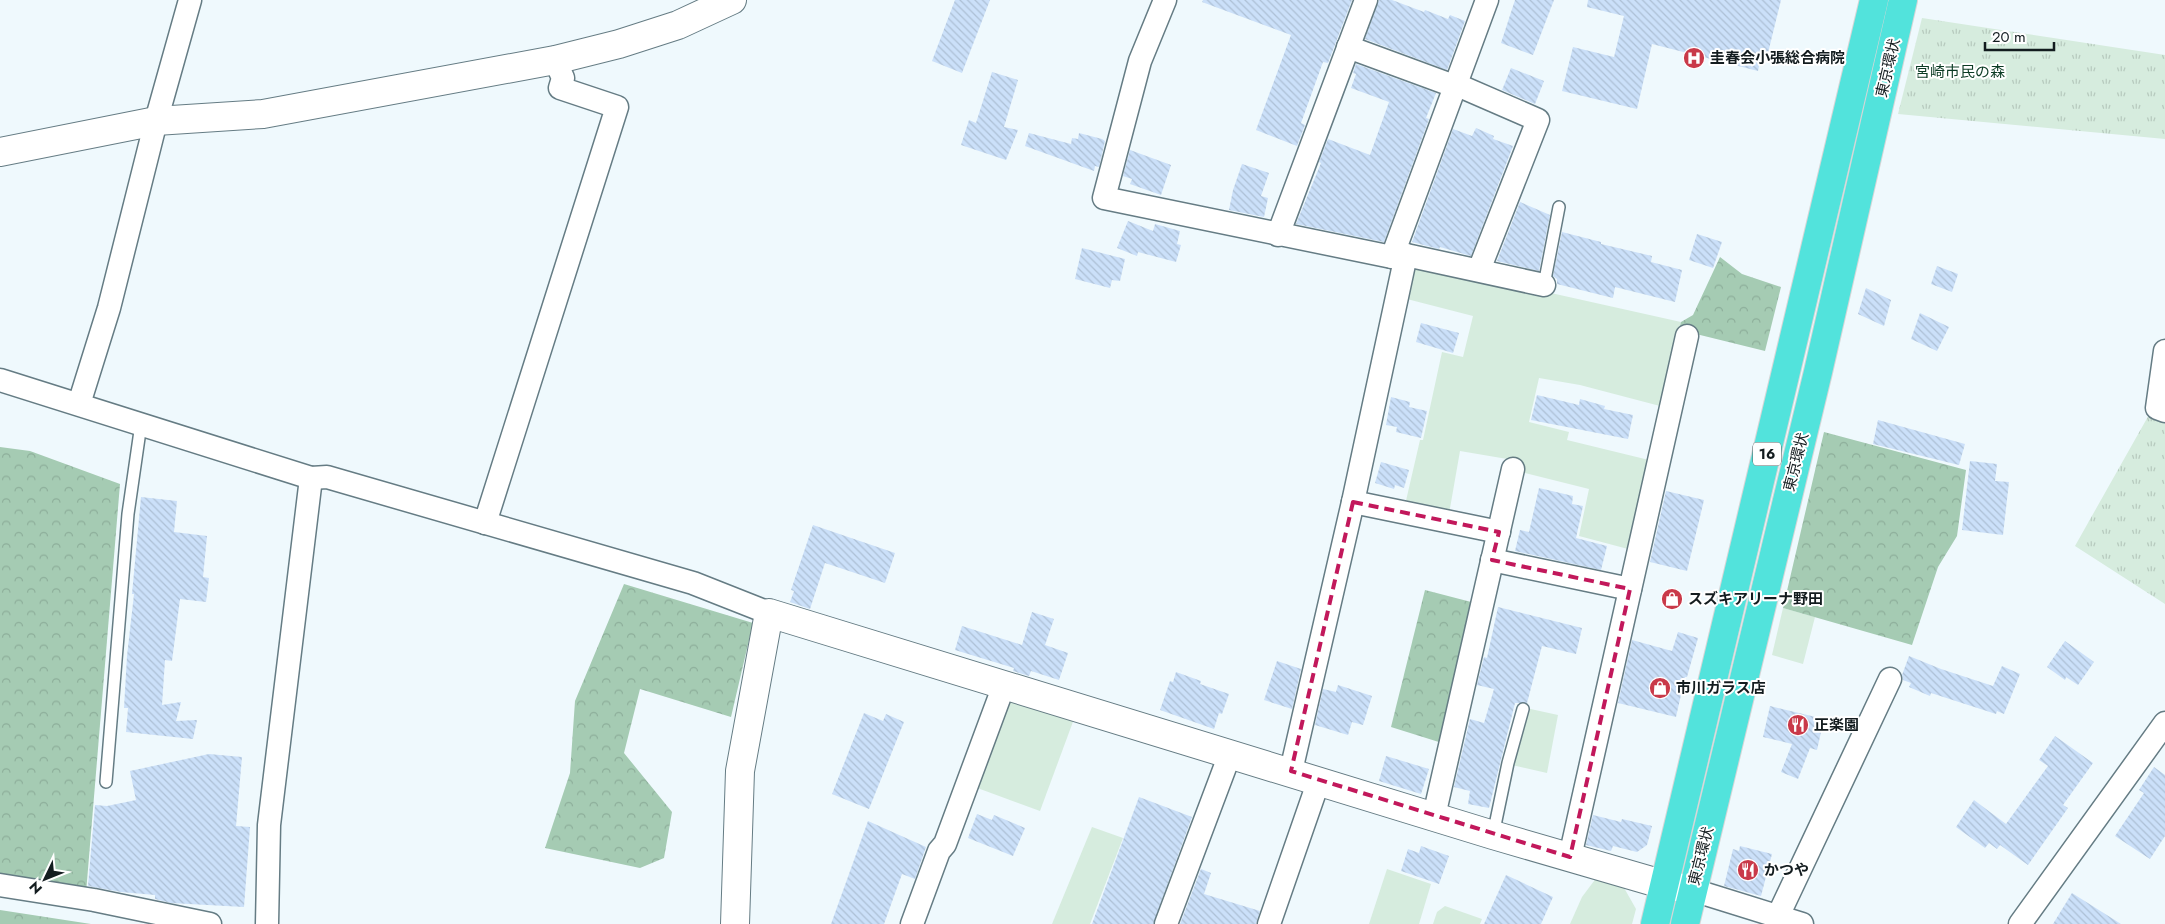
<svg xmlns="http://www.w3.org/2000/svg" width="2165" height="924" font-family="Jost,'Noto Sans JP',sans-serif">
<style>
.green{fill:#d6ecde}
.forest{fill:url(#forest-crowns)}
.park{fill:url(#park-tufts)}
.building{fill:url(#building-back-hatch)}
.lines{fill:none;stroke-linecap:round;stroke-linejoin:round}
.service-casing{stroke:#657c84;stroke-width:14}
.minor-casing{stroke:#657c84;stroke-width:25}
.tertiary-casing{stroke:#657c84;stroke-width:30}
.trunk-casing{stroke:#d5d6d7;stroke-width:30}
.service{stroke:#fff;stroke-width:11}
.minor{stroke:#fff;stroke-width:22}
.tertiary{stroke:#fff;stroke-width:28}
.trunk{stroke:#52e3dc;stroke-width:28}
.marked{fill:none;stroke:#c2185b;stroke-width:4;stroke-dasharray:10 6;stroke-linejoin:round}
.labels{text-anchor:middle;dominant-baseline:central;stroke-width:4;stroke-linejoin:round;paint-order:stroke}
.shield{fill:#fff;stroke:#5a6062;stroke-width:1}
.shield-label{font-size:14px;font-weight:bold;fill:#131c1f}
.poi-label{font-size:15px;font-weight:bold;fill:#131c1f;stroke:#fff;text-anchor:start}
.street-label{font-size:15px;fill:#131c1f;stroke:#fff}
.park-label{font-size:15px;fill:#0b3b24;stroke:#fff}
</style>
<defs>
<pattern id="forest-crowns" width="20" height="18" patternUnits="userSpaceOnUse" patternTransform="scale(1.25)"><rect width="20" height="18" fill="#a5cbb3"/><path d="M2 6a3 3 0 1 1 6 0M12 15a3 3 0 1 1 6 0" fill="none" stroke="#8dae9a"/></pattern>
<pattern id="park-tufts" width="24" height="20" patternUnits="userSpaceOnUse" patternTransform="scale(1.25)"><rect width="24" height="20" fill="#d6ecde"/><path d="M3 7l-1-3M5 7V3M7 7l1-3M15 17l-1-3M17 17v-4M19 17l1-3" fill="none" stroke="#b7cabe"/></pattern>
<pattern id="building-back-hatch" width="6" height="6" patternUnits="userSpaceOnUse" patternTransform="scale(1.25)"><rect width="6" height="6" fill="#cbe0f9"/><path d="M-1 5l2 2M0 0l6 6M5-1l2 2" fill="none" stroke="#adc0d5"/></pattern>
</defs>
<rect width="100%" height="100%" fill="#eff9fd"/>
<!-- green -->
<g class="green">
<polygon points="1421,264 1681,322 1660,406 1580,385 1539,378 1529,422 1569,432 1567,440 1649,460 1628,549 1579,536 1589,489 1517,471 1519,461 1460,451 1449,514 1405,505 1420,440 1423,440 1442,352 1463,357 1473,316 1403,298 1408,273"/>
<polygon points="1783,608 1815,617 1803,664 1772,655"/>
<polygon points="1008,699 1074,719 1040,811 972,786"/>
<polygon points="1526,708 1558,715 1547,773 1512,765"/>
<polygon points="1092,827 1123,838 1090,924 1052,924"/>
<polygon points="1387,869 1431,884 1419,924 1369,924"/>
<polygon points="1597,877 1623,886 1636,909 1632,924 1570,924 1582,897"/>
<polygon points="1445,906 1482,919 1480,924 1433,924 1437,912"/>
</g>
<!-- forest -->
<g class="forest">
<polygon points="1720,257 1742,274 1781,287 1765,351 1692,333 1680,326 1681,322 1693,315"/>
<polygon points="1824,432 1966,470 1957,536 1938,567 1912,645 1783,608"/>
<polygon points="0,447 30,451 120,484 86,893 0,878"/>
<polygon points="624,584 753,623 731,717 640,689 624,753 672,812 664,858 640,868 545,848 570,773 575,701"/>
<polygon points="1425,590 1475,603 1442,743 1391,727"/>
<polygon points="0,910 91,924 0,924"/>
</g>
<!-- park -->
<g class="park">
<polygon points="1922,18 2165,55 2165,139 1898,114"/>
<polygon points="2165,376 2165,604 2075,546 2150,413"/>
</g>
<!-- building -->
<g class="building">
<polygon points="955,0 990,0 962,73 932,61"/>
<polygon points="1203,0 1352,0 1328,63 1323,62 1301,123 1305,125 1297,146 1256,130 1291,35 1202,2"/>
<polygon points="1379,0 1392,0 1424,12 1425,10 1448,19 1450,15 1465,21 1447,70 1365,39"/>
<polygon points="1515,0 1554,0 1533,55 1501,43"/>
<polygon points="1588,0 1781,0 1768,53 1762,51 1758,71 1652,44 1637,109 1562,91 1573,47 1614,57 1624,16 1587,7"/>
<polygon points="1356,64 1436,93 1426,118 1429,119 1384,242 1296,224 1321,163 1319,162 1328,139 1370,155 1389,102 1351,88 1356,74 1353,73"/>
<polygon points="1511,68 1544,81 1535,104 1502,90"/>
<polygon points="992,72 1018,80 1004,127 1018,130 1006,160 961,145 969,120 976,123"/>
<polygon points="1476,128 1494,136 1493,139 1513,146 1471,256 1440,247 1439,249 1412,242 1453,129 1472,136"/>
<polygon points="1029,133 1071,144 1072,138 1078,139 1079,133 1102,139 1105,141 1099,167 1095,166 1094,171 1025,146"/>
<polygon points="1130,150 1171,165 1161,195 1130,184 1132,179 1123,176"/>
<polygon points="1242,164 1269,173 1261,196 1268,198 1264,217 1229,210 1233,190"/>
<polygon points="1520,202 1550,215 1539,271 1497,261"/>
<polygon points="1128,221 1153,231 1155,224 1180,231 1177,244 1181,245 1176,262 1138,252 1137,256 1117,248"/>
<polygon points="1562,232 1601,242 1601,244 1652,256 1651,262 1682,270 1675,302 1615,287 1613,298 1557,284 1557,279 1553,276"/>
<polygon points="1697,234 1722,242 1713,268 1689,260"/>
<polygon points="1082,248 1125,259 1120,281 1112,280 1110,288 1075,279"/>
<polygon points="1937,266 1958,274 1952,292 1931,284"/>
<polygon points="1866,288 1891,300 1884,326 1858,314"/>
<polygon points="1920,313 1949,327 1937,351 1911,339"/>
<polygon points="1421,323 1459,333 1453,353 1416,342"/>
<polygon points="1537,395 1579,405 1580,399 1605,406 1604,409 1633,415 1628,439 1531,420"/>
<polygon points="1391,397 1410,402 1409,407 1427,411 1421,438 1396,432 1397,427 1386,425"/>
<polygon points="1878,420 1965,444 1959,465 1873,444"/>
<polygon points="1970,461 1997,464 1995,481 2009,482 2003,535 1962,530"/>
<polygon points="1381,462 1409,470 1404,488 1395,485 1394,489 1375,483"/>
<polygon points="1539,488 1573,496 1572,504 1583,506 1576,538 1607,546 1601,570 1515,551 1520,530 1529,532"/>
<polygon points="1666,491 1704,500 1687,571 1650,562"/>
<polygon points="141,497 177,501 174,532 207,536 203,577 209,578 206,602 180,599 172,661 165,660 162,705 181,702 176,721 197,720 193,739 126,732 128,708 124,708 127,656 134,594 132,594"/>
<polygon points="813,525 895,553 885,583 825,563 810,609 790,602 794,591 791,590"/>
<polygon points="1498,607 1582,628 1576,654 1542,646 1527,703 1515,703 1489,808 1468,804 1470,791 1454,787 1470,719 1484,723 1494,689 1477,685 1484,657 1487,658"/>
<polygon points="1032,612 1054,619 1045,645 1068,653 1059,680 1031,671 1029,676 1013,671 1014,668 955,650 962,626 1022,645"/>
<polygon points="1678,632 1698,638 1687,677 1685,677 1676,717 1618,703 1632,640 1672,651"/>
<polygon points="2065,641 2094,662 2078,685 2066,677 2065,680 2047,667"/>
<polygon points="1909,656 1941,669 1993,686 2002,666 2020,674 2004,714 1997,711 1996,714 1931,693 1930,696 1909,687 1911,683 1903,680 1902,675"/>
<polygon points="1277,661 1301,669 1292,709 1264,700"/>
<polygon points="1176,672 1201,681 1200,684 1229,694 1222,714 1219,713 1214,729 1160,710 1170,681 1173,682"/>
<polygon points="1338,685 1372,696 1363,725 1352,722 1348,735 1315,725 1323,689 1336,692"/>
<polygon points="1770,706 1824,719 1817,750 1810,748 1798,779 1781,772 1792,744 1763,737"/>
<polygon points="864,713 883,721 886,714 904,722 869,809 832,794"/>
<polygon points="2055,736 2093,763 2063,805 2068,808 2028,865 2000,845 1997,849 1989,843 1985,848 1956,827 1974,800 2006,824 2048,766 2039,760"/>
<polygon points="209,754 242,757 236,826 250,827 244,907 171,903 155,899 155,895 121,892 88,886 95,805 107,806 136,800 130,771"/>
<polygon points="1386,756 1429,769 1421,794 1379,781"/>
<polygon points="2154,767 2165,775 2165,836 2150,859 2115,836 2144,793 2139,790"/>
<polygon points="1139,797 1192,817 1153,924 1092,924"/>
<polygon points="977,814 992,820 994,815 1025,828 1013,856 968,838"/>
<polygon points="1593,815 1621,822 1622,819 1652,826 1647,845 1637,852 1613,846 1611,851 1586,845"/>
<polygon points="868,821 926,847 915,879 902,874 884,924 831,924"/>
<polygon points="1421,846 1449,856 1439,884 1401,871 1408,849 1419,853"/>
<polygon points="1740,846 1772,854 1761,896 1724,886 1733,849 1739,851"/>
<polygon points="1201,869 1211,873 1204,894 1260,911 1256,924 1180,924"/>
<polygon points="1506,875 1553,897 1541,924 1484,924"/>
<polygon points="2072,893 2121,924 2053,924"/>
</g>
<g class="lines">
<!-- service casing -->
<g class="service-casing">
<g id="service">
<polyline points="1544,285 1559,207"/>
<polyline points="106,782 128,514 141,424"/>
<polyline points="1493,835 1508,763 1523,709"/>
</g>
</g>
<!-- minor casing -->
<g class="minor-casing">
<g id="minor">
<polyline points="1165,0 1140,61 1104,198 1392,257 1406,255 1544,285"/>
<polyline points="1348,47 1454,86"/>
<polyline points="1455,84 1538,120 1479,270"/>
<polyline points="1278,235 1366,0"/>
<polyline points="1392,257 1487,0"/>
<polyline points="2165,351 2157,408 2165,411"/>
<polyline points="0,380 311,478 269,825 267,924"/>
<polyline points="79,404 109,308 156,121 190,0"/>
<polyline points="311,478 327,477 693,583 769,613"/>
<polyline points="1353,502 1499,532"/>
<polyline points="485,523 617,107 560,88 563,78 555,60"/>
<polyline points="1492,560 1630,589"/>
<polyline points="1291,771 1353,502 1406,255"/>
<polyline points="1434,816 1513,469"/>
<polyline points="1570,857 1687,336"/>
<polyline points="0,885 94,900 210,924"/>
<polyline points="1693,890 1802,924"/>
<polyline points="1778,916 1890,679"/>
<polyline points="912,924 939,851 945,844 1004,685"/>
<polyline points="1166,924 1230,754"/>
<polyline points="1269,924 1319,780"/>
<polyline points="2020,924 2165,723"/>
</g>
</g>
<!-- tertiary casing -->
<g class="tertiary-casing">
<g id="tertiary">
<polyline points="0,152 156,121 263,114 555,60 619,44 678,25 732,0"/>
<polyline points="735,924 740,771 769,613 1493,835 1665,885 1689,889"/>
</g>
</g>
<!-- trunk casing -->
<g class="trunk-casing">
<g id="trunk">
<polyline points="1655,924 1874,0"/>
<polyline points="1685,924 1818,372 1903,0"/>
</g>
</g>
<!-- service -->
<use href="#service" class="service"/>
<!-- minor -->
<use href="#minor" class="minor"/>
<!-- tertiary -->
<use href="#tertiary" class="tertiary"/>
<!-- trunk -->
<use href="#trunk" class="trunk"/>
</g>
<!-- marked area -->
<path class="marked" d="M1353,502L1499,532L1492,560L1630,589L1570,857L1291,771Z"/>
<!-- icons -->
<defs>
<g id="hospital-disc" transform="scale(1.125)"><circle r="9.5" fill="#c93949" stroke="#fff"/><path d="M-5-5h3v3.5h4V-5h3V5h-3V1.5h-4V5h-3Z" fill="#fff"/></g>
<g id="shop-disc" transform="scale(1.125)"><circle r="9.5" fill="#c93949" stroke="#fff"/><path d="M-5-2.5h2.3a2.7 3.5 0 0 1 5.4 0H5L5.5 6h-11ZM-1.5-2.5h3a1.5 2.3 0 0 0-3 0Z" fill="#fff"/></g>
<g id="restaurant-disc" transform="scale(1.125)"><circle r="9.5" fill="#c93949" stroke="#fff"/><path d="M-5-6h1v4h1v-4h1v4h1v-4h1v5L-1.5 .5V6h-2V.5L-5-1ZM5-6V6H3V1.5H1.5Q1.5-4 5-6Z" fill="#fff"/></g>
</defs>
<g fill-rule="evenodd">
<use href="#hospital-disc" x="1694" y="58"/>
<use href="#shop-disc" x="1672" y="599"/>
<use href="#shop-disc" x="1660" y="688"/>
<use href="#restaurant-disc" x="1798" y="725"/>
<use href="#restaurant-disc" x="1748" y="870"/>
</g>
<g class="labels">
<!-- shield labels -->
<rect class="shield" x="1753" y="442.5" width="28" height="23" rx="4"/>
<g class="shield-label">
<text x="1767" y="454">16</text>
</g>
<!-- poi labels -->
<g class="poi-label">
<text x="1710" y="58">圭春会小張総合病院</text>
<text x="1688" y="599">スズキアリーナ野田</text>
<text x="1676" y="688">市川ガラス店</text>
<text x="1814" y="725">正楽園</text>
<text x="1764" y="870">かつや</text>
</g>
<!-- street labels -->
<g class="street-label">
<text transform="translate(1888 68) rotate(-77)">東京環状</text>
<text transform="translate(1796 462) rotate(-76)">東京環状</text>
<text transform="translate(1701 856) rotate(-76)">東京環状</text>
</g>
<!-- park labels -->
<g class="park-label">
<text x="1960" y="72">宮崎市民の森</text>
</g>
</g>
<!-- north arrow -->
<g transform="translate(45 879) rotate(227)" stroke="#ffffff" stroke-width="4" paint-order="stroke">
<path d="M0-4L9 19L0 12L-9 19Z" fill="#131c1f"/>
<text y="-8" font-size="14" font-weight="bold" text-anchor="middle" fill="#131c1f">N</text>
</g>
<!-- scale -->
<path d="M1985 42v8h69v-8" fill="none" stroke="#131c1f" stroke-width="2.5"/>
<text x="1992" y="42" font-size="15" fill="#131c1f" stroke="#ffffff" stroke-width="4" paint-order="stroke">20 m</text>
</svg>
